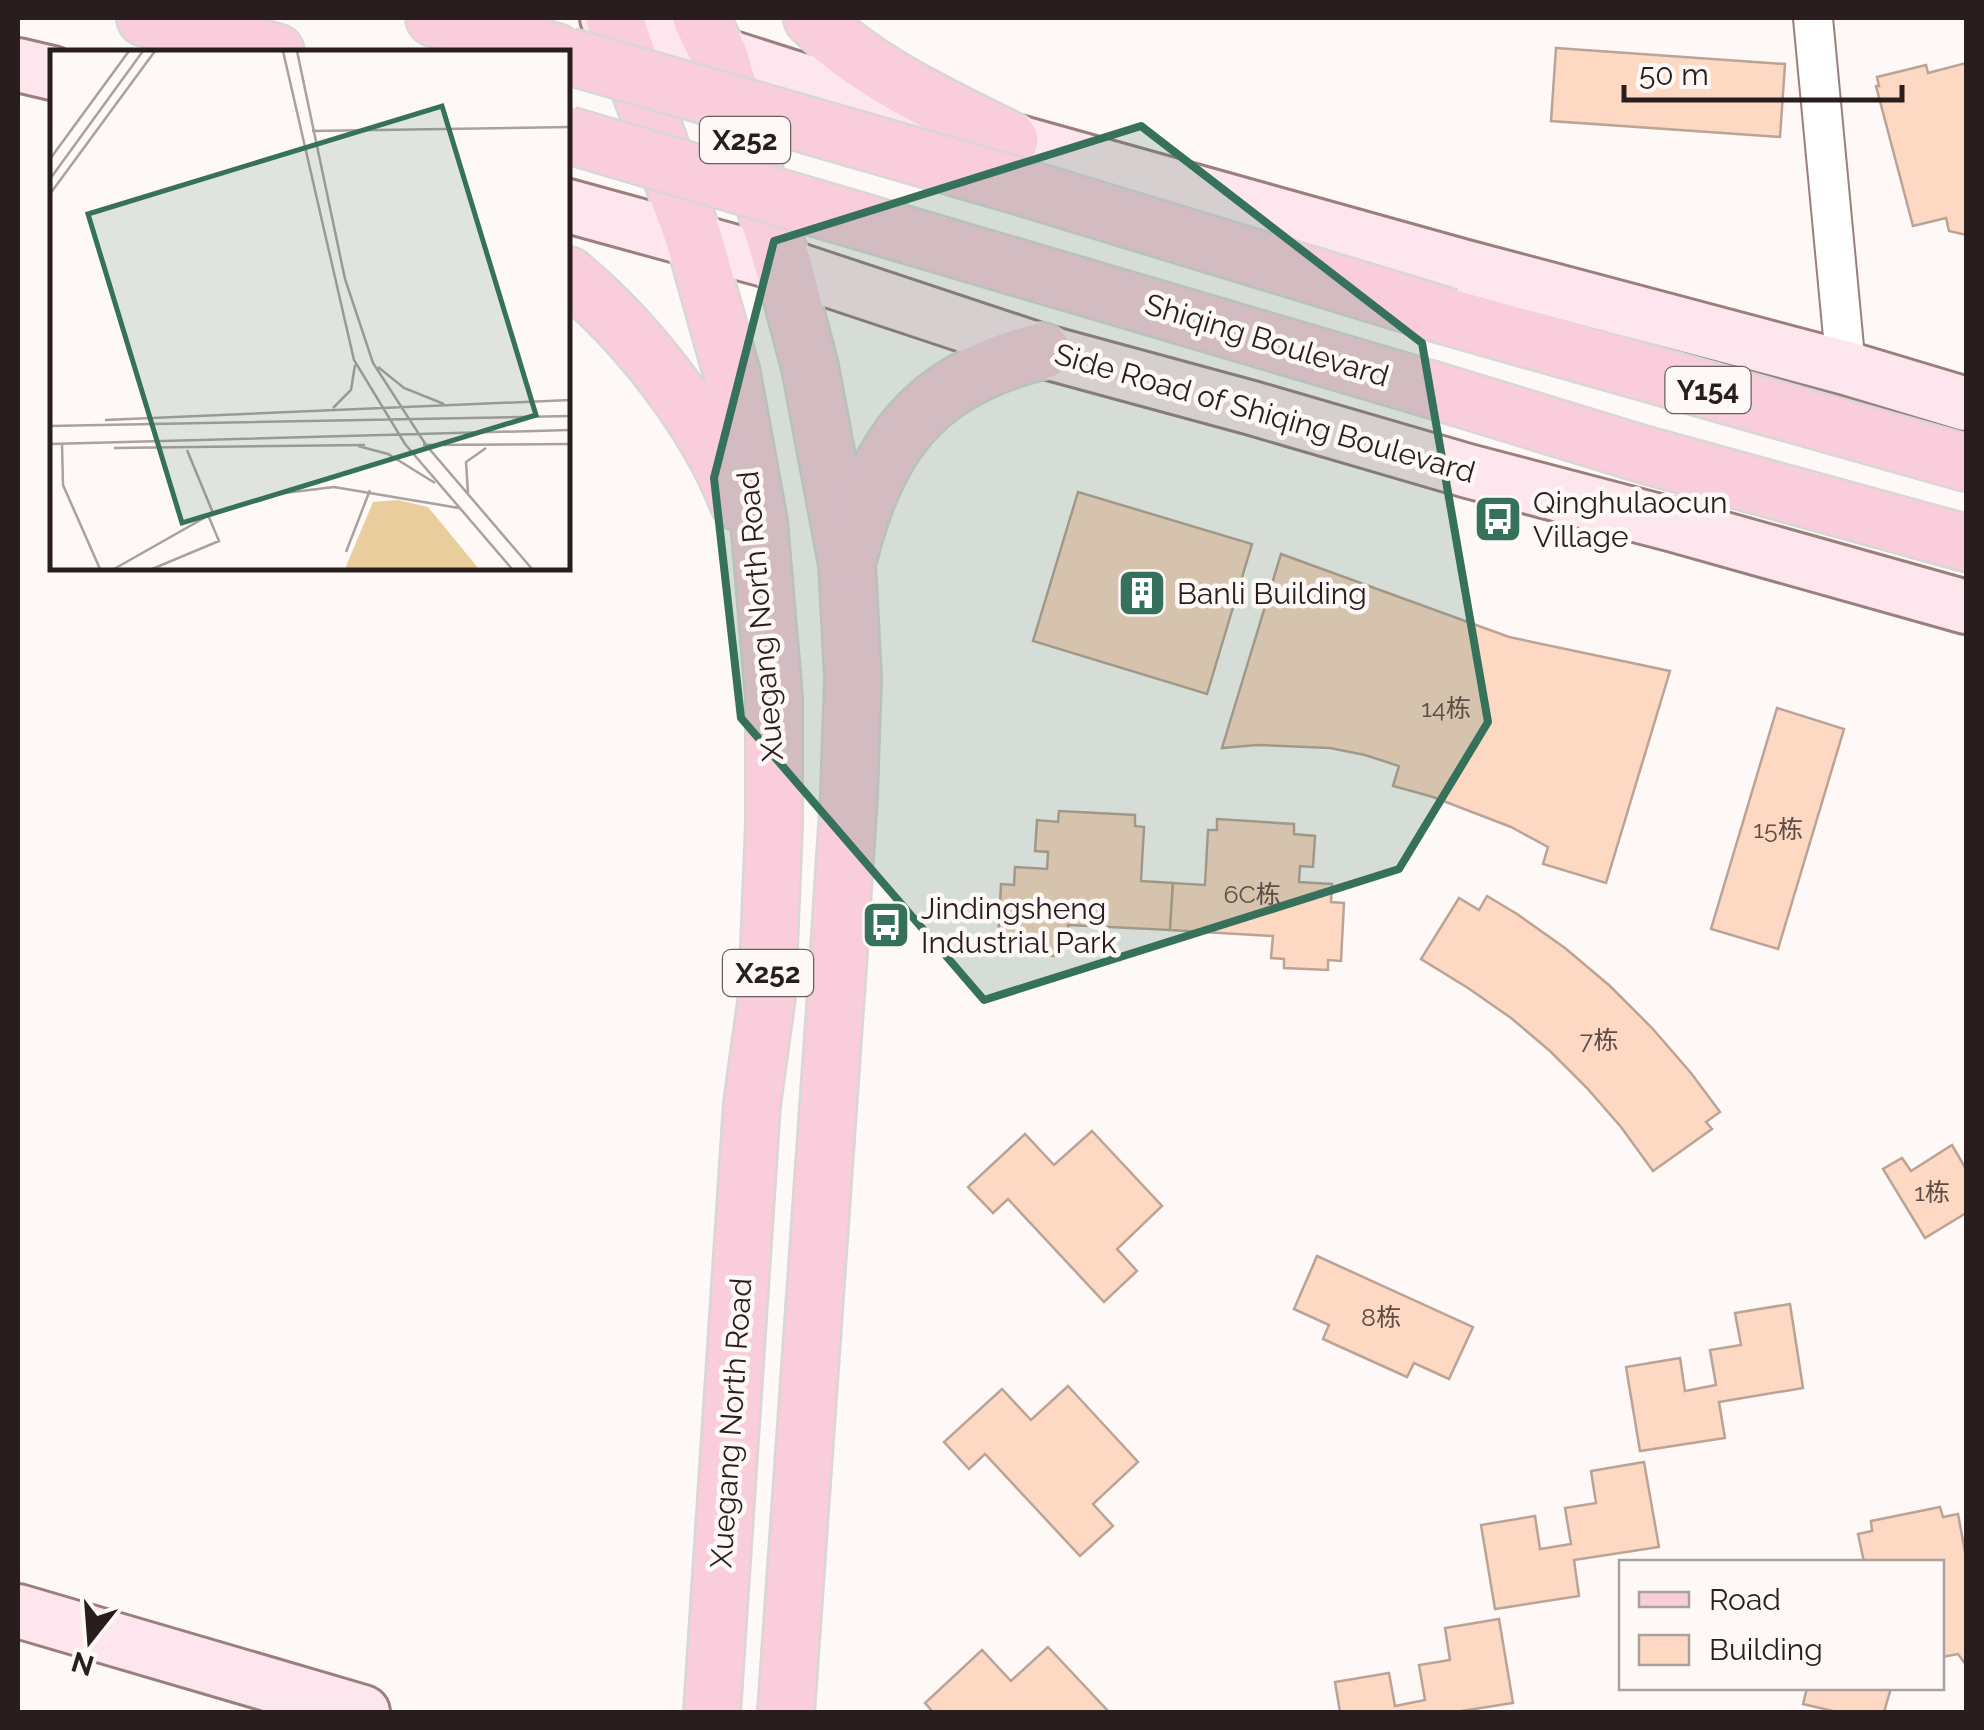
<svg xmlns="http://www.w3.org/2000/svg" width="1984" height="1730" font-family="Raleway,'Noto Sans SC',sans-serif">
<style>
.building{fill:#fdd8c2;stroke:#bba396;stroke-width:2.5}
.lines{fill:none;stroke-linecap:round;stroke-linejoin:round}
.street-casing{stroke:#9a7f7d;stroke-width:42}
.secondary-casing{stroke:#9a7f7d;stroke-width:58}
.primary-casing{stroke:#d8d6d6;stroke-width:60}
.street{stroke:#fff;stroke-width:38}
.secondary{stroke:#fde6ee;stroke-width:52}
.primary{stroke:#facddd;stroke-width:55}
.primary-bridge-casing{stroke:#d8d6d6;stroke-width:60;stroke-linecap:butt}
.primary-bridge{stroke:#facddd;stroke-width:55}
.marked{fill:#36715b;fill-opacity:0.2;stroke:#36715b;stroke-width:8;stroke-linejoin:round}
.labels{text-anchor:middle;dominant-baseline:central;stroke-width:9;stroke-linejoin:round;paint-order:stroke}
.number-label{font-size:25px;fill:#5e4c46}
.shield{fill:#fef8f7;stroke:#695f5e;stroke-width:2.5}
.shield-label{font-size:28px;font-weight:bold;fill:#291e1d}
.street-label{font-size:30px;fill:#291e1d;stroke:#fef8f7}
.poi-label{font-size:30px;fill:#291e1d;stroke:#fef8f7;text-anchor:start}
.inset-road{fill:none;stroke:#a9a1a0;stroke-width:2.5}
.view{fill:#36715b;fill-opacity:0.15;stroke:#36715b;stroke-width:5}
.inset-edge{fill:none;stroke:#291e1d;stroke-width:5}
</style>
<rect width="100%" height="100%" fill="#fef8f7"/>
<!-- building -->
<g class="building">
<polygon points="1556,48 1785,64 1780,137 1551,121"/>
<polygon points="1966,63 1966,235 1949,231 1946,218 1913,226 1876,86 1879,86 1877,77 1926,65 1928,73"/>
<polygon points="1078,492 1252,544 1207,694 1033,641"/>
<polygon points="1281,554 1509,637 1670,671 1606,883 1543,864 1548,847 1511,827 1433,797 1393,786 1399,766 1365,755 1330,748 1257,745 1222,748"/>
<polygon points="1777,708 1844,729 1778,949 1711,929"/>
<polygon points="1059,811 1135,815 1135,826 1144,827 1141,881 1173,883 1170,930 1068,925 1067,948 1054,947 1054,956 1011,953 1011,943 998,942 1001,884 1014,885 1015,867 1047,869 1048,852 1035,851 1037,820 1058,822"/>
<polygon points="1217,819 1294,824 1294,834 1315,836 1313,867 1300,866 1299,882 1332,884 1331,902 1344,903 1341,961 1328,960 1328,970 1284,968 1284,959 1271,958 1273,936 1170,930 1173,883 1205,885 1208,830 1217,830"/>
<polygon points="1487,896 1517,914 1565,948 1610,986 1652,1028 1691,1073 1720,1112 1706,1122 1712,1129 1653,1171 1621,1127 1587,1088 1550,1051 1511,1018 1468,988 1421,959 1459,898 1479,910"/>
<polygon points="1092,1131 1162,1206 1117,1249 1137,1271 1104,1302 1008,1199 993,1213 968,1187 1025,1134 1054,1165"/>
<polygon points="1952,1145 1966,1169 1966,1213 1925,1238 1883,1169 1902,1158 1911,1171"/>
<polygon points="1317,1256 1473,1327 1449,1379 1414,1363 1407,1377 1323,1339 1329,1325 1294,1309"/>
<polygon points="1790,1304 1803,1388 1719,1402 1725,1438 1640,1451 1626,1367 1680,1358 1685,1391 1716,1385 1710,1350 1741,1345 1735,1313"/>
<polygon points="1068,1386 1138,1462 1093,1504 1113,1526 1080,1556 985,1454 969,1469 944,1442 1002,1389 1031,1420"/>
<polygon points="1644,1462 1659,1547 1574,1560 1579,1596 1495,1609 1481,1525 1535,1516 1540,1549 1571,1544 1565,1508 1596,1503 1591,1471"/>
<polygon points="1940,1507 1943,1517 1958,1514 1966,1557 1966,1665 1958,1654 1942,1657 1942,1562 1864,1562 1858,1534 1872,1531 1871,1521"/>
<polygon points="1499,1619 1513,1703 1455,1712 1340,1712 1335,1682 1389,1673 1395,1706 1425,1700 1419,1665 1450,1660 1445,1628"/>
<polygon points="1048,1647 1109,1712 933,1712 925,1703 982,1650 1011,1681"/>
<polygon points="1807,1688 1891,1688 1884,1712 1837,1712 1803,1704"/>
</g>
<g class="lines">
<!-- street casing -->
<g class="street-casing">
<polyline id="street" points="1813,18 1846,368"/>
</g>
<!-- secondary casing -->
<g class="secondary-casing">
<g id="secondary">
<polyline points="607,18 839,92 1462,266 1846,368 1966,404"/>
<polyline points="18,65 52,73"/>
<polyline points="568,206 783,265 1042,351 1252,408 1468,471 1674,525 1966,607"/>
<polyline points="18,1611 363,1712"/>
</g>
</g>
<!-- primary casing -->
<g class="primary-casing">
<g id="primary">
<polyline points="145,18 276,52"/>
<polyline points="434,18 556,52"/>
<polyline points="614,18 694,239 732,374 759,522 774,697 774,824 767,996 752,1104 712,1712"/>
<polyline points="701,18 719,55 783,265 810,367 847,564 853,678 849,795 839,951 786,1712"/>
<path d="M812,18C866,72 942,106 1010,140"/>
<path d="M568,275C636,331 706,420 738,502"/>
<polyline points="1449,317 1966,463"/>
<polyline points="1433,390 1642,454 1966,543"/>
<path d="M849,556C877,444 925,379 1042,351"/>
</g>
</g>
<!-- street -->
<use href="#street" class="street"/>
<!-- secondary -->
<use href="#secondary" class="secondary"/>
<!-- primary -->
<use href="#primary" class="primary"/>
<!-- primary-bridge casing -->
<g class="primary-bridge-casing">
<g id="primary-bridge">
<polyline points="568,56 1022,187 1449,317"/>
<polyline points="568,135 1433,390"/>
</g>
</g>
<!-- primary-bridge -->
<use href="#primary-bridge" class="primary-bridge"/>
</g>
<!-- marked area -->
<path class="marked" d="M1141,126L1422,343L1488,722L1399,869L984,1000L741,718L714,478L774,241Z"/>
<!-- icons -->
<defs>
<g id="bus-square" transform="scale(2.5)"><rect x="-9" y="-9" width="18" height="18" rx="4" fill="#36715b" stroke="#fef8f7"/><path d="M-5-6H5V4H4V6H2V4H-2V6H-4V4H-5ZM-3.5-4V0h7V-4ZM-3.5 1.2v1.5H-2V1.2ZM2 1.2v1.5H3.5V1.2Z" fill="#fff"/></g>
<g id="building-square" transform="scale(2.5)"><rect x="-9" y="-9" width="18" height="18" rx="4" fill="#36715b" stroke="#fef8f7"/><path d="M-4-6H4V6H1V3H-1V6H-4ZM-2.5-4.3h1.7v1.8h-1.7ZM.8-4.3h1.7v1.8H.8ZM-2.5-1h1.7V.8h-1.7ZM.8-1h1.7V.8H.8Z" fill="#fff"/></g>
</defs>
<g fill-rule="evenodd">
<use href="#bus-square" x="1498" y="519"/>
<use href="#building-square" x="1142" y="593"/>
<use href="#bus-square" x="886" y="925"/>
</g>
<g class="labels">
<!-- number labels -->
<g class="number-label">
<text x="1446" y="708">14栋</text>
<text x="1778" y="829">15栋</text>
<text x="1252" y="894">6C栋</text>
<text x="1599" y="1040">7栋</text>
<text x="1932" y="1192">1栋</text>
<text x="1381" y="1317">8栋</text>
</g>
<!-- shield labels -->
<g class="shield">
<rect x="700" y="117" width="90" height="46" rx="8"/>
<rect x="1665.5" y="367" width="85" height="46" rx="8"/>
<rect x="723" y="950" width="90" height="46" rx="8"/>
</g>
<g class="shield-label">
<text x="745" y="140">X252</text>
<text x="1708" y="390">Y154</text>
<text x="768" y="973">X252</text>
</g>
<!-- street labels -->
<g class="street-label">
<text transform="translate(1267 340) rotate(17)">Shiqing Boulevard</text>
<text transform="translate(1265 413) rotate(16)">Side Road of Shiqing Boulevard</text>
<text transform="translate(760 616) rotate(-95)">Xuegang North Road</text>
<text transform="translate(731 1423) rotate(-86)">Xuegang North Road</text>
</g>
<!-- poi labels -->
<g class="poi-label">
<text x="1533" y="502">Qinghulaocun<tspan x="1533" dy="34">Village</tspan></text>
<text x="1177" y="593">Banli Building</text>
<text x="921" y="908">Jindingsheng<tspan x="921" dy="34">Industrial Park</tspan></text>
</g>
</g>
<!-- overview -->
<g transform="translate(50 50)">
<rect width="520" height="520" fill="#fef8f7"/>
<path d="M348,450L378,457L429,519H295L323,452Z" fill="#e9cd9c"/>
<path class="inset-road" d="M233,1L304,310L355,394L462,519M247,1L295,229L323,313L376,395L482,519M262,81L520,77M0,109L79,1M0,129L93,1M0,144L105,1M328,317L354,338L394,354M283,358L301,340L305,315M55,370L520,350M0,376L520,366M0,394L520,380M12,394L13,435L50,519M373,395L520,394M308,396L338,404L385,433M64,398L315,395M137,400L163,463M418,443L416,412L436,398M296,502L320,440M64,519L163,463L226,444L284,437L409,458M102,519L169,491L158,465"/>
<path class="view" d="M392,56L486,365L132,473L38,164Z"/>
<rect width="520" height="520" class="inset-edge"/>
</g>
<!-- border -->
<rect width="1984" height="1730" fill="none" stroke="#291e1d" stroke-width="40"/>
<!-- legend -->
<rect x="1619" y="1560" width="325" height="130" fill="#fef8f7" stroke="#a9a1a0" stroke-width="2.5"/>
<rect x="1639" y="1592" width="50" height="15" fill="#facddd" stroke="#a9a1a0" stroke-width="2.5"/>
<text x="1709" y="1610" font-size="30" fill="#291e1d">Road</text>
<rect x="1639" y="1635" width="50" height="30" fill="#fdd8c2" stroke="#a9a1a0" stroke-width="2.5"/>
<text x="1709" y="1660" font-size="30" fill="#291e1d">Building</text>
<!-- north arrow -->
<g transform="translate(90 1640) rotate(197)" stroke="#fef8f7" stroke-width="8" paint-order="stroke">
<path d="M0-8L18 38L0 25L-18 38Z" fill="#291e1d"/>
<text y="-15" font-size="28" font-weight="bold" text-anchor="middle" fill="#291e1d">N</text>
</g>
<!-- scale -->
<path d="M1624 85v15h278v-15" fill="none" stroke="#291e1d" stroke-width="5"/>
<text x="1639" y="85" font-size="30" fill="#291e1d" stroke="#fef8f7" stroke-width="8" paint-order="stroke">50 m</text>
</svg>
